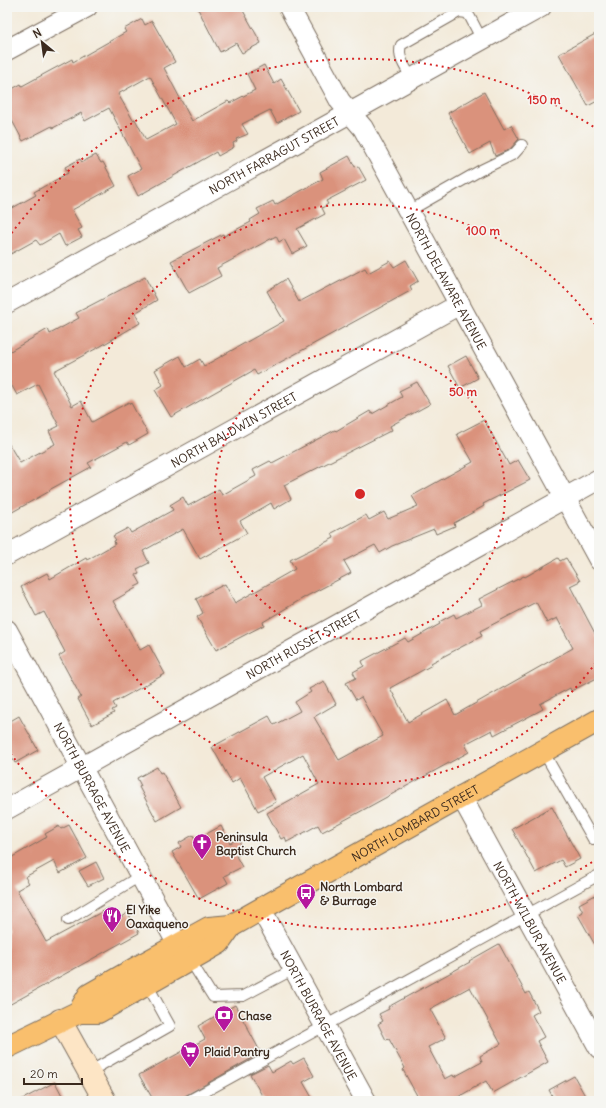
<svg xmlns="http://www.w3.org/2000/svg" width="606" height="1108" font-family="Delius,sans-serif">
<style>
.building{fill:#da927c;fill-rule:evenodd}
.lines{fill:none;stroke-linecap:round;stroke-linejoin:round}
.lane-casing{stroke:#7b6d5f;stroke-width:12}
.street-casing{stroke:#7b6d5f;stroke-width:22}
.secondary-casing{stroke:#7b6d5f;stroke-width:24}
.primary-casing{stroke:#7b6d5f;stroke-width:24}
.lane{stroke:#fff;stroke-width:10}
.street{stroke:#fff;stroke-width:20}
.secondary{stroke:#fde5c5;stroke-width:22}
.primary{stroke:#f9bf6d;stroke-width:22}
.ring{fill:none;stroke:#d62828;stroke-width:2;stroke-dasharray:2 4}
.labels{text-anchor:middle;dominant-baseline:central;stroke-width:3;stroke-linejoin:round;paint-order:stroke}
.street-label{font-size:12px;fill:#3b2a1e;stroke:#f6f6f2}
.poi-label{font-size:12px;font-weight:bold;fill:#3b2a1e;stroke:#f6f6f2;text-anchor:start}
.centre{fill:#d62828;stroke:#f6f6f2;stroke-width:2}
.ring-label{font-size:12px;text-anchor:middle;font-weight:bold;fill:#d62828;stroke:#f6f6f2;stroke-width:3;stroke-linejoin:round;paint-order:stroke}
</style>
<rect width="100%" height="100%" fill="#f6f6f2"/>
<filter id="ink" filterUnits="userSpaceOnUse"><feTurbulence type="fractalNoise" baseFrequency=".025" numOctaves="2"/><feDisplacementMap in="SourceGraphic" scale="8" xChannelSelector="R" yChannelSelector="G"/><feConvolveMatrix kernelMatrix="1 2 1 2 8 2 1 2 1" color-interpolation-filters="sRGB"/></filter>
<filter id="wash" filterUnits="userSpaceOnUse"><feTurbulence type="fractalNoise" baseFrequency=".012" numOctaves="4" result="noise"/><feDisplacementMap in="SourceGraphic" scale="16" xChannelSelector="R" yChannelSelector="G"/><feGaussianBlur stdDeviation="0.9" result="paint"/><feColorMatrix in="noise" values="0 0 0 0 0 0 0 0 0 0 0 0 0 0 0 0 0 1.4 0 .05"/><feComposite in="paint" operator="in"/></filter>
<g filter="url(#wash)">
<rect width="100%" height="100%" fill="#f3ead9"/>
<g id="blocks">
<!-- building -->
<g class="building">
<polygon points="197,7 241,7 261,43 242,53 236,43 220,52"/>
<path d="M142,19L145,25L152,21L175,62L164,68L192,121L228,101L230,103L255,90L247,74L264,65L274,84L281,79L299,111L277,123L270,110L242,124L248,134L236,139L237,141L233,143L234,147L218,156L216,152L138,196L128,176L141,169L109,108L85,121L81,113L53,128L52,126L23,141L7,111V92L21,84L22,86L72,59L73,62L126,32L124,29ZM150,76L176,124L146,140L135,119L133,120L118,94Z"/>
<polygon points="599,32 599,100 588,106 559,54"/>
<polygon points="484,92 504,129 511,125 519,139 510,149 495,156 490,143 470,154 448,113"/>
<polygon points="96,155 101,163 103,162 116,186 72,210 82,228 78,230 82,237 65,246 59,234 40,245 36,240 7,256 7,211 36,195 34,192 68,173 65,167 80,159 82,162"/>
<polygon points="349,156 355,167 358,166 366,180 326,201 328,204 322,208 325,214 297,229 307,246 292,254 284,239 279,242 276,236 217,268 221,276 189,293 171,261 223,234 224,236 251,222 250,220 260,214 257,209 273,201 275,205 323,179 320,172"/>
<polygon points="406,260 418,281 410,286 412,290 257,375 254,370 171,417 155,390 163,385 155,370 180,356 186,367 200,359 204,366 284,321 267,291 286,279 299,302 331,285 331,286 365,268 368,273 390,261 394,267"/>
<polygon points="145,277 157,300 135,313 140,323 101,346 54,371 72,406 81,401 92,422 129,402 130,404 131,403 148,434 129,445 127,442 88,463 91,467 49,490 50,491 7,515 7,441 20,463 55,444 49,431 59,426 38,384 17,395 7,377 7,353 48,329 50,334 79,318 76,313"/>
<polygon points="466,356 478,378 460,388 448,366"/>
<polygon points="417,382 430,404 390,426 392,430 284,485 291,499 274,509 271,503 240,521 247,533 200,559 183,529 143,551 149,563 137,569 139,574 136,575 141,584 135,587 136,588 113,601 140,650 149,645 165,674 113,703 116,708 112,710 114,713 92,725 78,699 81,697 59,656 65,652 44,612 36,616 21,587 47,573 50,579 86,558 87,560 115,544 114,541 116,540 113,536 128,528 131,533 173,510 170,505 183,497 188,506 219,489 222,495 256,476 253,470 270,461 272,463 335,430 336,431 370,411 372,414 402,397 399,391"/>
<polygon points="484,420 509,465 518,460 530,480 483,504 484,506 454,523 455,526 436,534 434,529 392,546 380,553 375,545 344,561 351,573 305,597 263,622 264,625 216,650 197,617 203,613 196,599 225,584 235,603 295,569 290,560 334,538 332,533 366,515 369,520 384,512 388,519 418,506 412,496 473,462 457,434"/>
<path d="M558,558L560,561L566,558L580,581L570,586L599,641V677L571,691L570,688L540,704L543,709L494,735L492,730L465,744L469,752L343,821L322,832L318,825L287,842L285,837L281,839L267,813L319,784L303,754L262,777L276,802L258,811L240,778L232,783L212,747L269,716L274,725L300,711L295,702L311,692L309,689L324,681L336,704L314,717L339,760L383,736L361,697L356,700L346,683L356,678L353,672L364,666L362,661L405,638L408,642L440,624L439,622L454,614L456,618L482,605L479,599L524,576L525,577ZM536,602L547,623L557,618L573,648L455,715L447,700L408,722L390,688L432,665L431,663L482,636L480,631Z"/>
<polygon points="19,716 38,750 15,763 7,749 7,723"/>
<polygon points="157,767 160,773 162,772 181,807 157,821 139,787 141,786 137,778"/>
<polygon points="552,807 580,859 565,867 561,860 536,873 512,829"/>
<polygon points="69,825 87,858 60,873 54,861 25,877 29,883 17,890 46,942 109,908 115,920 128,913 139,933 7,1006 7,860 47,837 45,834 59,826 61,829"/>
<polygon points="221,826 230,843 238,839 245,852 236,856 242,867 224,876 228,883 199,899 172,852 181,847 179,843 193,835 195,840"/>
<polygon points="96,862 104,878 88,886 79,871"/>
<polygon points="599,893 599,952 578,915 583,912 579,904"/>
<path d="M499,944L526,994L529,992L539,1011L532,1015L544,1037L537,1041L548,1062L493,1093L486,1081L451,1101H420L403,1070L405,1068L389,1039L386,1040L378,1024L383,1021L379,1014L389,1009L388,1007L470,962L469,961ZM470,987L501,1044L480,1056L482,1062L454,1077L453,1075L445,1079L428,1047L446,1038L430,1009Z"/>
<polygon points="235,1005 261,1053 176,1101 154,1101 139,1075 205,1039 198,1026"/>
<polygon points="304,1058 314,1076 303,1082 314,1101 265,1101 250,1074 268,1065 272,1072 291,1061 293,1064"/>
<polygon points="574,1076 588,1101 555,1101 549,1090"/>
<polygon points="55,1082 65,1101 19,1101"/>
</g>
</g>
</g>
<g filter="url(#ink)">
<use href="#blocks" fill-opacity="0" stroke="#7b6d5f" stroke-width="1"/>
<g class="lines">
<!-- lane casing -->
<g class="lane-casing">
<g id="lane">
<path d="M412,79C406,68 397,58 401,45L459,12L467,13L470,17L482,40"/>
<polyline points="409,211 481,170 514,154 522,145"/>
<polyline points="543,751 593,839"/>
<polyline points="68,920 140,876"/>
<polyline points="190,960 213,997 243,996 294,969"/>
<polyline points="89,1072 170,1026 147,984"/>
<polyline points="188,1101 599,875"/>
</g>
</g>
<!-- street casing -->
<g class="street-casing">
<g id="street">
<path id="s1" d="M289,7L340,101L363,128L599,560"/>
<polyline points="7,50 87,7"/>
<path id="s2" d="M7,303L541,7"/>
<path id="s3" d="M7,555L460,304"/>
<path id="s4" d="M7,630L178,945"/>
<path id="s5" d="M461,796L599,1048"/>
<path id="s6" d="M7,809L599,479"/>
<path id="s7" d="M261,909L366,1101"/>
</g>
</g>
<!-- secondary casing -->
<g class="secondary-casing">
<polyline id="secondary" points="60,1020 105,1101"/>
</g>
<!-- primary casing -->
<g class="primary-casing">
<g id="primary">
<polyline points="79,1012 89,995 138,967 209,928 231,926"/>
<path id="s8" d="M7,1047L79,1012H98L219,943L231,926L261,909L599,720"/>
</g>
</g>
<!-- lane -->
<use href="#lane" class="lane"/>
<!-- street -->
<use href="#street" class="street"/>
<!-- secondary -->
<use href="#secondary" class="secondary"/>
<!-- primary -->
<use href="#primary" class="primary"/>
</g>
</g>
<!-- distance rings -->
<g class="ring">
<circle cx="360" cy="494" r="145"/>
<path d="M599 658A290 290 0 1 1 599 330"/>
<path d="M597 859A435 435 0 0 1 8 750M8 238A435 435 0 0 1 597 129"/>
</g>
<!-- icons -->
<defs>
<g id="church-pin" transform="scale(1)"><path d="M0 17L-7.5 6A9.5 9.5 0 1 1 7.5 6Z" fill="#b5179e" stroke="#f6f6f2"/><path d="M-1.2-6h2.4v3.5h3.3v2.4h-3.3V6h-2.4V-.1h-3.3v-2.4h3.3Z" fill="#fff"/></g>
<g id="bus-pin" transform="scale(1)"><path d="M0 17L-7.5 6A9.5 9.5 0 1 1 7.5 6Z" fill="#b5179e" stroke="#f6f6f2"/><path d="M-5-6H5V4H4V6H2V4H-2V6H-4V4H-5ZM-3.5-4V0h7V-4ZM-3.5 1.2v1.5H-2V1.2ZM2 1.2v1.5H3.5V1.2Z" fill="#fff"/></g>
<g id="restaurant-pin" transform="scale(1)"><path d="M0 17L-7.5 6A9.5 9.5 0 1 1 7.5 6Z" fill="#b5179e" stroke="#f6f6f2"/><path d="M-5-6h1v4h1v-4h1v4h1v-4h1v5L-1.5 .5V6h-2V.5L-5-1ZM5-6V6H3V1.5H1.5Q1.5-4 5-6Z" fill="#fff"/></g>
<g id="bank-pin" transform="scale(1)"><path d="M0 17L-7.5 6A9.5 9.5 0 1 1 7.5 6Z" fill="#b5179e" stroke="#f6f6f2"/><path d="M-6-4H6V4H-6ZM0-2.3a2.3 2.3 0 1 0 0 4.6a2.3 2.3 0 1 0 0-4.6Z" fill="#fff"/></g>
<g id="supermarket-pin" transform="scale(1)"><path d="M0 17L-7.5 6A9.5 9.5 0 1 1 7.5 6Z" fill="#b5179e" stroke="#f6f6f2"/><path d="M-6-5.5h2.5l.6 2H6L4.5 2H-2.5L-4.4-4H-6ZM-1.5 3.2a1.3 1.3 0 1 0 .1 0ZM3 3.2a1.3 1.3 0 1 0 .1 0Z" fill="#fff"/></g>
</defs>
<g fill-rule="evenodd">
<use href="#church-pin" x="202" y="843"/>
<use href="#bus-pin" x="306" y="893"/>
<use href="#restaurant-pin" x="112" y="916"/>
<use href="#bank-pin" x="224" y="1015"/>
<use href="#supermarket-pin" x="190" y="1051"/>
</g>
<g class="labels">
<!-- street labels -->
<g class="street-label">
<text stroke="none"><textPath href="#s2" startOffset="305">NORTH FARRAGUT STREET</textPath></text>
<text stroke="none"><textPath href="#s1" startOffset="317">NORTH DELAWARE AVENUE</textPath></text>
<text stroke="none"><textPath href="#s3" startOffset="259">NORTH BALDWIN STREET</textPath></text>
<text stroke="none"><textPath href="#s6" startOffset="339">NORTH RUSSET STREET</textPath></text>
<text stroke="none"><textPath href="#s4" startOffset="179">NORTH BURRAGE AVENUE</textPath></text>
<text stroke="none"><textPath href="#s8" startOffset="470">NORTH LOMBARD STREET</textPath></text>
<text stroke="none"><textPath href="#s5" startOffset="144">NORTH WILBUR AVENUE</textPath></text>
<text stroke="none"><textPath href="#s7" startOffset="121">NORTH BURRAGE AVENUE</textPath></text>
</g>
<!-- poi labels -->
<g class="poi-label">
<text x="216" y="836">Peninsula<tspan x="216" dy="14">Baptist Church</tspan></text>
<text x="320" y="886">North Lombard<tspan x="320" dy="14">&amp; Burrage</tspan></text>
<text x="126" y="909">El Yike<tspan x="126" dy="14">Oaxaqueno</tspan></text>
<text x="238" y="1015">Chase</text>
<text x="204" y="1051">Plaid Pantry</text>
</g>
</g>
<circle cx="360" cy="494" r="6" class="centre"/>
<g class="ring-label">
<text x="544" y="104">150 m</text>
<text x="483" y="235">100 m</text>
<text x="463" y="396">50 m</text>
</g>
<!-- margin -->
<rect width="606" height="1108" fill="none" stroke="#f6f6f2" stroke-width="24"/>
<!-- north arrow -->
<g transform="translate(42 42) rotate(331)" stroke="#f6f6f2" stroke-width="3" paint-order="stroke">
<path d="M0-3L7 15L0 10L-7 15Z" fill="#3b2a1e"/>
<text y="-6" font-size="11" font-weight="bold" text-anchor="middle" fill="#3b2a1e">N</text>
</g>
<!-- scale -->
<path d="M24 1078v6h58v-6" fill="none" stroke="#3b2a1e" stroke-width="2"/>
<text x="30" y="1078" font-size="12" fill="#3b2a1e" stroke="#f6f6f2" stroke-width="3" paint-order="stroke">20 m</text>
</svg>
